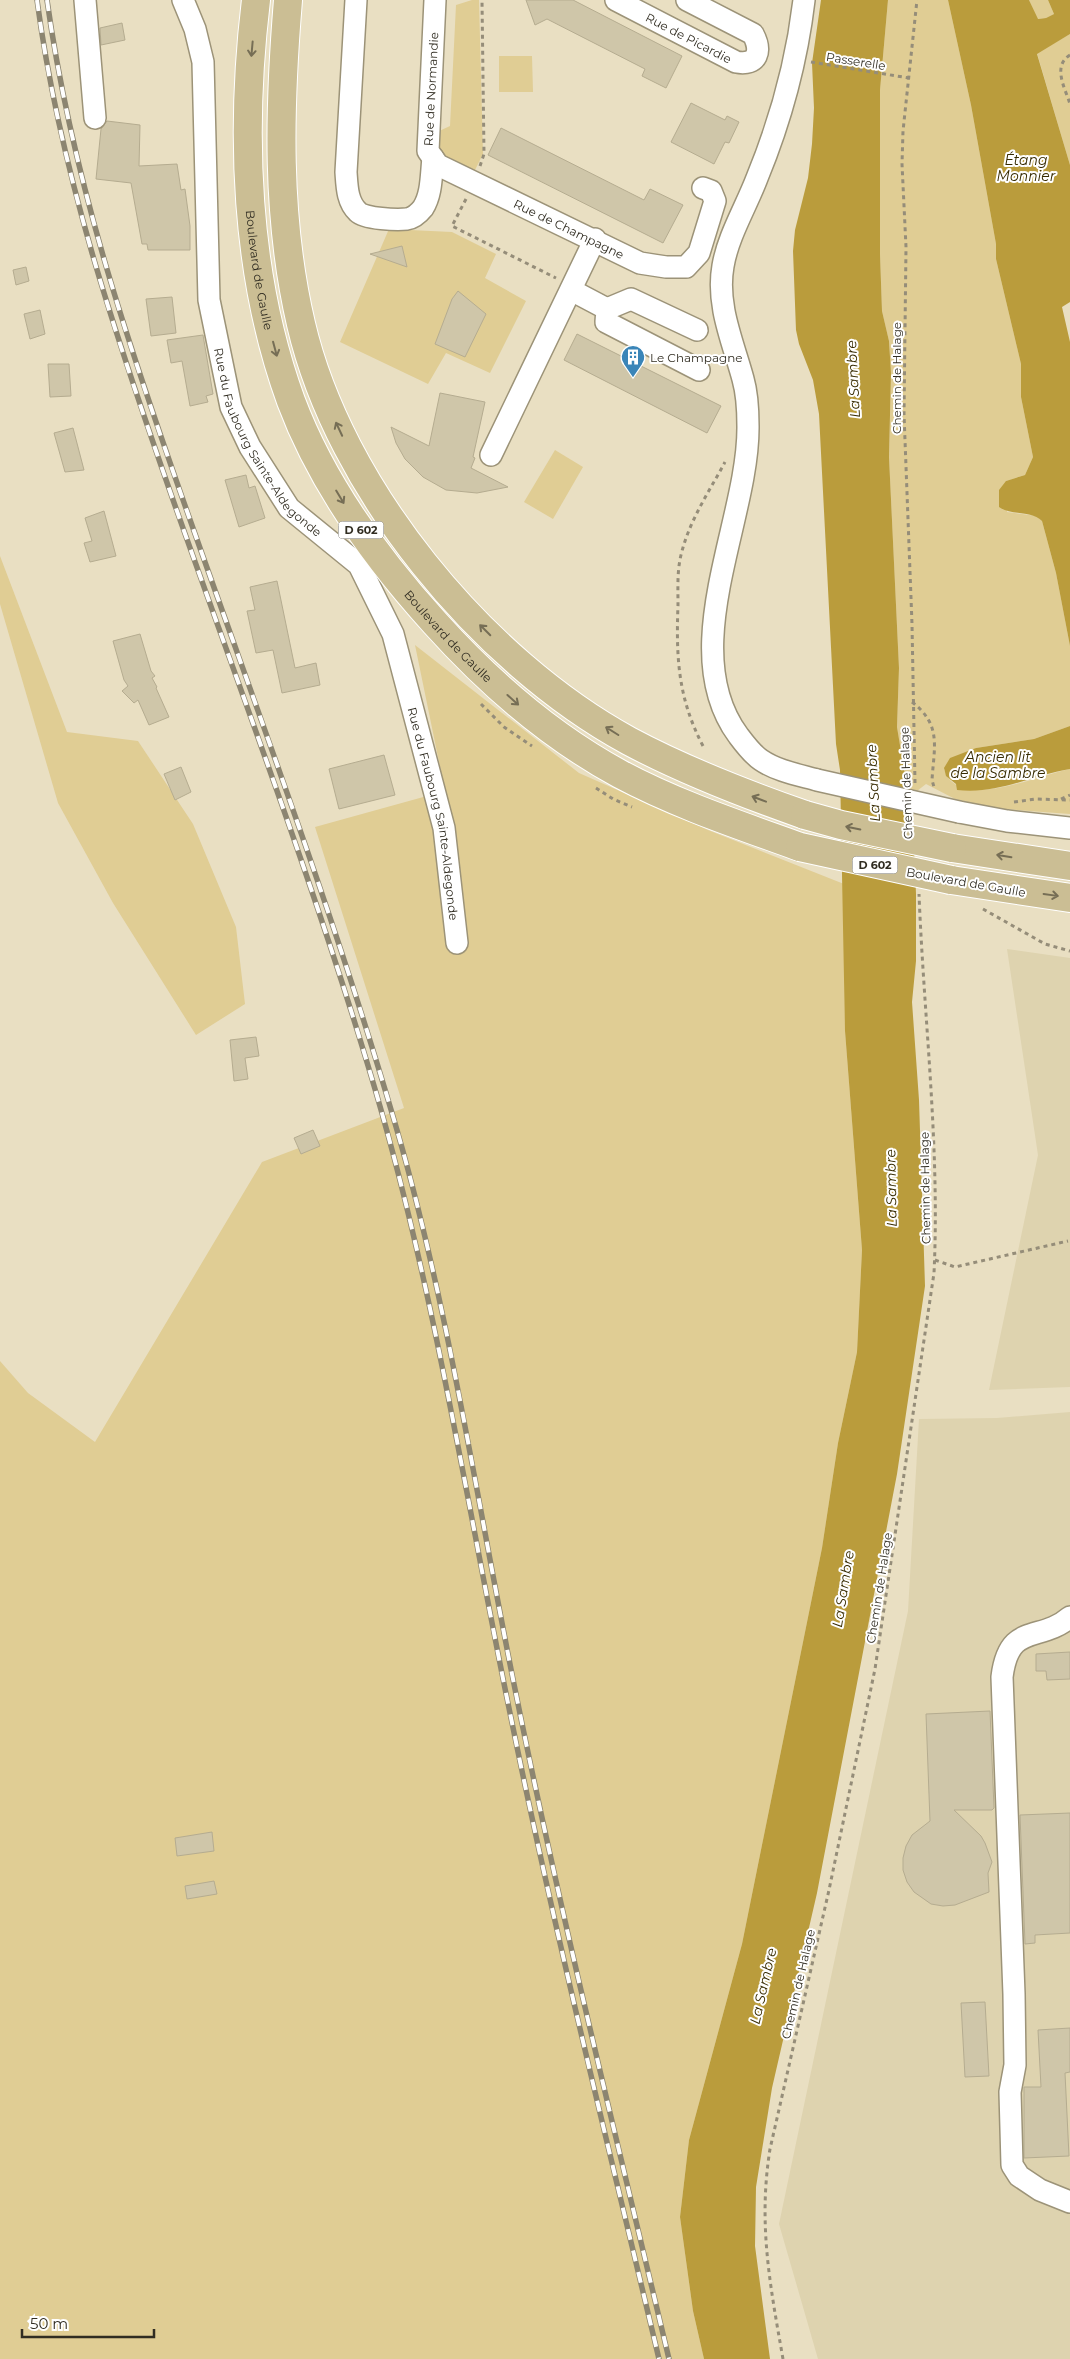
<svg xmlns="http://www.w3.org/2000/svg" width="1070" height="2359" font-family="Montserrat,sans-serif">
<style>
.built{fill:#ded3af}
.green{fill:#e0cd94}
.water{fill:#ba9c3c}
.building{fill:#cfc6a9;stroke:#b5ac90}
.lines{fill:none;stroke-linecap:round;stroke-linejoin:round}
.minor-casing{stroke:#9c9378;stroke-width:24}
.major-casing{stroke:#fff;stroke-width:30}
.path{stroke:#958d79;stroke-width:3;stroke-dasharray:4 4;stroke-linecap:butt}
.minor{stroke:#fff;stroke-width:21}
.major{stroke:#cbbe94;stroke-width:28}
.rail-casing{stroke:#8c8571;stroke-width:5.5}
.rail{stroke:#fff;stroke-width:4;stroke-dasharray:11;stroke-linecap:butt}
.minor-bridge-casing{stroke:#9c9378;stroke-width:24;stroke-linecap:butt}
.major-bridge-casing{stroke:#fff;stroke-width:30;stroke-linecap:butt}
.minor-bridge{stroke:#fff;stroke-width:21}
.major-bridge{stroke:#cbbe94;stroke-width:28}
.oneway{stroke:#766e55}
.labels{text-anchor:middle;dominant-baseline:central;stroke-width:4;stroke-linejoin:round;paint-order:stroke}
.shield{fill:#fff;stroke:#6f6c64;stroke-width:1}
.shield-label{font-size:11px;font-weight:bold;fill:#312d22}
.street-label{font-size:12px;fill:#312d22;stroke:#fff}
.poi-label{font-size:12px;fill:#312d22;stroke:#fff;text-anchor:start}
.water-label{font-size:14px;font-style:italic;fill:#362a00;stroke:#fff}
</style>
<rect width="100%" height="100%" fill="#e9dfc2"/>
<!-- built -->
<g class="built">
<polygon points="1007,949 1070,958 1070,1387 989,1390 1038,1155"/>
<polygon points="1070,1412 1070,2359 818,2359 779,2224 908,1611 919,1419 997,1418"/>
</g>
<!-- green -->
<g class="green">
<polygon points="472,0 479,0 483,154 473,174 439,154 437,132 450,126 456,5"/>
<path d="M888,0H948L971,105L996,244V259L1021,364V397L1033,457L1025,475L1006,481L1007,512L1037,516L1042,521L1056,573L1070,646V726L1034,739L976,748L944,769C957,813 1041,774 1070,769V814L991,808L955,799L926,784L908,798L897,727L899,668L889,457L891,373L889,341L882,311L880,254V90Z"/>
<polygon points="1029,0 1048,0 1054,14 1046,18 1037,19"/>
<polygon points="1070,34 1070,165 1037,53"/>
<polygon points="499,56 532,56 533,92 499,92"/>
<polygon points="389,229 452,232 496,254 485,278 526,301 490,373 446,353 428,384 340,342"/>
<polygon points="555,450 583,467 553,519 524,502"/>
<polygon points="0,556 67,732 138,741 193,824 236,927 245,1004 196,1035 113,903 58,803 0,604"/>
<polygon points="415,645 579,773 708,830 844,884 845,1031 862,1250 857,1352 838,1443 822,1548 742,1944 689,2140 680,2217 693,2311 704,2359 0,2359 0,1361 28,1393 95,1442 262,1162 404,1108 315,827 445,791"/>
</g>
<!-- water -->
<g class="water">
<polygon points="821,0 888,0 880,90 880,254 882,311 889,341 891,373 889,457 899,668 897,727 913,824 916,894 916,961 912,1002 919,1100 925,1286 897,1474 817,1893 772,2088 756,2187 755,2246 770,2359 704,2359 693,2311 680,2217 689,2140 742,1944 822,1548 838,1443 857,1352 862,1250 845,1031 840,770 836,744 819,414 813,380 799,344 796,330 793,251 795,230 808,178 812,144 814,108 812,63"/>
<path d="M948,0H1029L1038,19L1046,18L1054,14L1048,0H1070V34L1037,54L1070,165V302L1062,307L1070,342V646L1056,573L1042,521C1031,510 1012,516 999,507V490L1006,481L1025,475L1033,457L1021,397V364L996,259V244L971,105Z"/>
<path d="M1070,726V769C1032,775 997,795 957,790L956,784L946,776L944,768L950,758L976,748L1034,739Z"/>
</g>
<!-- building -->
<g class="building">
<polygon points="526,0 573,0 682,56 666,88 642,76 645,69 547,19 535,25"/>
<polygon points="122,23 125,40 101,45 100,28"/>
<polygon points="691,103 725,120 727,116 739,122 729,143 725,142 714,164 671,142"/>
<polygon points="107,121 140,125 139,166 177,164 181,190 185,189 190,226 190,250 148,250 147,244 142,244 131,183 96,179 101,129"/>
<polygon points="501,128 644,200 650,189 683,205 663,243 488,155"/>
<polygon points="402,246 407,267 370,254"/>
<polygon points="26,267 29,281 16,285 13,270"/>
<polygon points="458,291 486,314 465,357 435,344 452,299"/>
<polygon points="172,297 176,333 151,336 146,299"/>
<polygon points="40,310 45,334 30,339 24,314"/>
<polygon points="577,334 721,406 707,433 564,360"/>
<polygon points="203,335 213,394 206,396 208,402 190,406 182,361 171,363 167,340"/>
<polygon points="48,364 69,364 71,396 50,397"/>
<polygon points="440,393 485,402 473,457 475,458 471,468 508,487 477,493 446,490 423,477 405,459 396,443 391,427 429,446"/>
<polygon points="73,428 84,470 65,472 54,433"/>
<polygon points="246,475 249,488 255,486 265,518 239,527 225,480"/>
<polygon points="104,511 116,556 90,562 84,543 92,541 85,518"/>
<polygon points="277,581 295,668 316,663 320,685 282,693 273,650 256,653 247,611 255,610 250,587"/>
<polygon points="140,634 151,671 155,676 152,678 157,687 156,688 169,717 149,725 138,700 134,703 122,691 128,686 124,680 113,641"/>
<polygon points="384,755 395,795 339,809 329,769"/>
<polygon points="181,767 191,792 175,800 164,774"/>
<polygon points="256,1037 259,1056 245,1058 248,1079 234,1081 230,1040"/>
<polygon points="313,1130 320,1146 301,1154 294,1138"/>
<polygon points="1070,1652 1070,1679 1047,1680 1046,1671 1036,1671 1036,1654"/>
<polygon points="990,1711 994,1808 992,1810 954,1810 981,1836 985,1843 992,1862 988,1873 989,1892 955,1905 943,1906 931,1904 914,1892 907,1882 903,1870 903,1858 906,1846 912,1835 930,1821 926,1714"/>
<polygon points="1070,1813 1070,1933 1035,1935 1035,1943 1025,1944 1020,1815"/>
<polygon points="212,1832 214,1851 177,1856 175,1838"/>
<polygon points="214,1881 217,1894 187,1899 185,1886"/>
<polygon points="985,2002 989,2076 965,2077 961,2003"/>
<polygon points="1070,2028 1070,2072 1065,2073 1069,2156 1024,2158 1024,2087 1041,2087 1038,2030"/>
</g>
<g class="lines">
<!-- minor casing -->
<g class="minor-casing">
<g id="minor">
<polyline points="85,0 95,118"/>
<path id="s1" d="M183,0L195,29L203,62L209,300L231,407L250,447L289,508L359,565L393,634L444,828L457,943"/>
<path d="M356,0L346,172C347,186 347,202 358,212C365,219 397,220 407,219C413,218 419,213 423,208C432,194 431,175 433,158"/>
<path id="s2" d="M435,0L428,151L438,165L640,263L666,267H686L699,253L715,201L711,191L703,188"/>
<path id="s3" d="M616,0L736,62C758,66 762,51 753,34L687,0"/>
<path d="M804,0C797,60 780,122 757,178C746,207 728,236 723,266C716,305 733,342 743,379C747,393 748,411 748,426C749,520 675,649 738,735C744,743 752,754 761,760C777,771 799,775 817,780"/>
<polyline points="571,290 607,309 606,322 699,370"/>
<polyline points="607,309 631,299 697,330"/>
<polyline points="491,455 595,239"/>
<polyline points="959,812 1007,821 1070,828"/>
<path d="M1070,1617C1040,1643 1009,1621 1002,1677L1014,1994L1015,2065L1010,2092L1012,2165L1019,2176L1040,2190L1070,2202"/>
</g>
</g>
<!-- major casing -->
<g class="major-casing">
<g id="major">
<path id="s4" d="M256,0C240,132 245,275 291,401C322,484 376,558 435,623C488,682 550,736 620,774C676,804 739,825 800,847"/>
<path d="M288,0C279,109 276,217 301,324C339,488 482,661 629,741C685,771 745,794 805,815"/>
<polyline points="952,848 1070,866"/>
<polyline points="951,880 1070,898"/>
</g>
</g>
<!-- path -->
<g class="path">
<path d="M1070,55C1052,66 1065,88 1070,104"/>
<polyline points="811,62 909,78"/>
<polyline points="480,166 484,154 482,0"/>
<polyline points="466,199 452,226 556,278"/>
<path d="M912,702C942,725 934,747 932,780L934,787"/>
<polyline points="481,704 504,727 532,746"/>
<path d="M703,746C678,698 676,658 678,605C678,589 677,571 681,555C689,521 709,492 725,462"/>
<polyline points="915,783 912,624 904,414 906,247 902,164 903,131 917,0"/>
<polyline points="596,788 613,799 632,807"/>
<polyline points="1061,799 1070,795"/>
<polyline points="1014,802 1036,799 1070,800"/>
<polyline points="983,909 1045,944 1070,951"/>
<polyline points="935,1260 955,1267 1068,1241"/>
<path d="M783,2359C770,2285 758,2224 770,2149L829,1890L875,1669L934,1273C940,1147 924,1020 919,894"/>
</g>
<!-- minor -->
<use href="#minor" class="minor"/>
<!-- major -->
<use href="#major" class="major"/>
<!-- rail casing -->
<g class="rail-casing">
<g id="rail">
<path d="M37,0C60,172 115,334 172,497C241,693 316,889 375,1089C435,1293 467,1505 510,1713C554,1930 608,2144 659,2359"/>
<path d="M47,0C73,185 132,356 194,531C262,724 334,916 392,1113C448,1301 476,1497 515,1689C560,1913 616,2136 669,2359"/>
</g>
</g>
<!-- rail -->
<use href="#rail" class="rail"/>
<!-- minor-bridge casing -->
<g class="minor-bridge-casing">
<polyline id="minor-bridge" points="817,780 959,812"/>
</g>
<!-- major-bridge casing -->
<g class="major-bridge-casing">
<g id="major-bridge">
<polyline points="805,815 841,825 952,848"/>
<polyline points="800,847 951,880"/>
</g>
</g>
<!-- minor-bridge -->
<use href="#minor-bridge" class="minor-bridge"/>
<!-- major-bridge -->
<use href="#major-bridge" class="major-bridge"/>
</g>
<!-- one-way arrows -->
<defs><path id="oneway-shaft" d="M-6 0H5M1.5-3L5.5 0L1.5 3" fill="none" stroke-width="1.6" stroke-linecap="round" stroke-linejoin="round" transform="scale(1.25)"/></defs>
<g class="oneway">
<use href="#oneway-shaft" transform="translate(252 49) rotate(95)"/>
<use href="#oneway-shaft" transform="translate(275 349) rotate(75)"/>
<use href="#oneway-shaft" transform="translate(339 429) rotate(-115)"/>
<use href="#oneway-shaft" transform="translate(340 497) rotate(59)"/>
<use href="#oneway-shaft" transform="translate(485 630) rotate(-135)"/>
<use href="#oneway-shaft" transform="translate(513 700) rotate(42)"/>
<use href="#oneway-shaft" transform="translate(612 731) rotate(-148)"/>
<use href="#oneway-shaft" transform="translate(759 799) rotate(-159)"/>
<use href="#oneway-shaft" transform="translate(853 828) rotate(-168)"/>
<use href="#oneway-shaft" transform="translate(1004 856) rotate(-171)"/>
<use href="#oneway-shaft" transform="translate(1051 895) rotate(8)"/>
</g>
<!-- icons -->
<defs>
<g id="building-pin" transform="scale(1.25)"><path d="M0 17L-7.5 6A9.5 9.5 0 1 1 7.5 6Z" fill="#3a85b8" stroke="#fff"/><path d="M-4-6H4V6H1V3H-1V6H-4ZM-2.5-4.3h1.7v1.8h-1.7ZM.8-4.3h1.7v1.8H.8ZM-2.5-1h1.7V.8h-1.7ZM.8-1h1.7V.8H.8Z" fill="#fff"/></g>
</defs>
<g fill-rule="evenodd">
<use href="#building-pin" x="633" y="357"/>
</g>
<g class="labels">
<!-- shield labels -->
<g class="shield">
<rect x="338.5" y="521.5" width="45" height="17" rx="4"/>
<rect x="852.5" y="856.5" width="45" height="17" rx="4"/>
</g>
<g class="shield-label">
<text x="361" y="530">D 602</text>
<text x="875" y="865">D 602</text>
</g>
<!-- street labels -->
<g class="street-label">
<text stroke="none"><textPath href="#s3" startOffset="82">Rue de Picardie</textPath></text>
<text transform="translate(856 61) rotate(9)">Passerelle</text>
<text transform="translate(431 89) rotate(-87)">Rue de Normandie</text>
<text stroke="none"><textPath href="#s2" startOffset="314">Rue de Champagne</textPath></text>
<text stroke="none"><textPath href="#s4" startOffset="271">Boulevard de Gaulle</textPath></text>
<text transform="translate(896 378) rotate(-90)">Chemin de Halage</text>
<text stroke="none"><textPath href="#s1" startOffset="461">Rue du Faubourg Sainte-Aldegonde</textPath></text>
<text stroke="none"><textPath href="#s4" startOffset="691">Boulevard de Gaulle</textPath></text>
<text transform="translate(906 783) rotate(-92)">Chemin de Halage</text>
<text stroke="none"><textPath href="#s1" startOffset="881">Rue du Faubourg Sainte-Aldegonde</textPath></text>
<text transform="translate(966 882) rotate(10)">Boulevard de Gaulle</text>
<text transform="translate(925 1188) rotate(-91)">Chemin de Halage</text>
<text transform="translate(879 1588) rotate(-81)">Chemin de Halage</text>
<text transform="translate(798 1984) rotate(-77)">Chemin de Halage</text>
</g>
<!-- poi labels -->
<g class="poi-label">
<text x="650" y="357">Le Champagne</text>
</g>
<!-- water labels -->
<g class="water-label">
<text x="1026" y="160">Étang<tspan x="1026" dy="16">Monnier</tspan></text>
<text transform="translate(853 379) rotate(-93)">La Sambre</text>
<text x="998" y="757">Ancien lit<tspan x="998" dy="16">de la Sambre</tspan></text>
<text transform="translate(873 783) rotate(-93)">La Sambre</text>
<text transform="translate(891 1188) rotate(-91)">La Sambre</text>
<text transform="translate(843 1589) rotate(-81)">La Sambre</text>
<text transform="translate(763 1986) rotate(-77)">La Sambre</text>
</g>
</g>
<!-- scale -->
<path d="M22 2329v8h132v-8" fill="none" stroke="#312d22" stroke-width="2.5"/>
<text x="30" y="2329" font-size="15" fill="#312d22" stroke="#ffffff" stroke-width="4" paint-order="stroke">50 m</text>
</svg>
